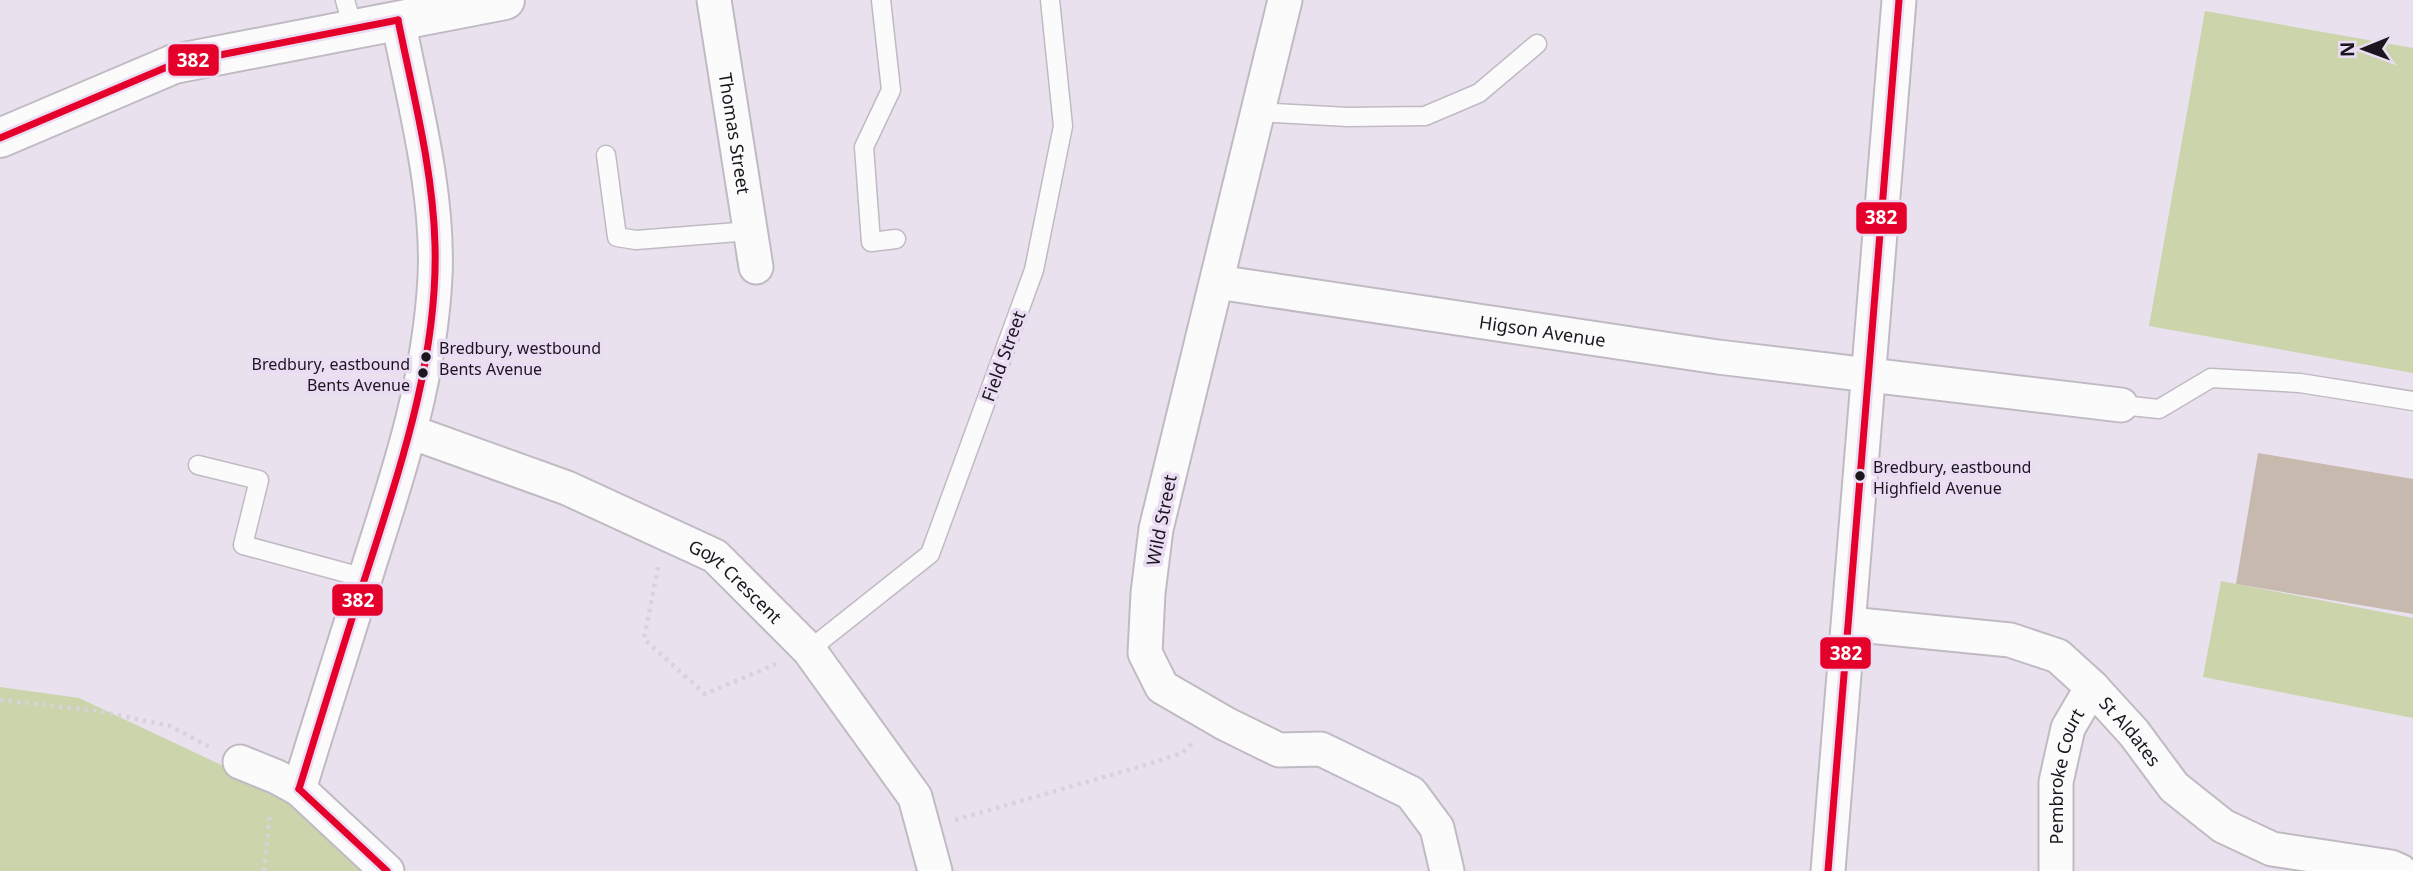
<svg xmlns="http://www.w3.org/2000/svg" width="2413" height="871" font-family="'Noto Sans',sans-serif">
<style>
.green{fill:#cbd4aa}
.building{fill:#c7b9ad}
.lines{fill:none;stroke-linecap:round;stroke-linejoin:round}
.lane-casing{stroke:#c0bac3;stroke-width:21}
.street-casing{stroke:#c0bac3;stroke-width:37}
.primary-casing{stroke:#c0bac3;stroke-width:42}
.path{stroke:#d5d4d7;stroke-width:4.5;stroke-dasharray:3.5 5;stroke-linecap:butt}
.lane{stroke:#fcfbfc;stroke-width:18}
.street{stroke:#fcfbfc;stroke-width:33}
.primary{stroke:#fcfbfc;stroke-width:38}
.bus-1-casing{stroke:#eaddf3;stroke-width:12}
.bus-1{stroke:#e4002b;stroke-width:7}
.bus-dot{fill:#1b161e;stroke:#eaddf3;stroke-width:2.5}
.labels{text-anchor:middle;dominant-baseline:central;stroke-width:7;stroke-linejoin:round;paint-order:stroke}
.bus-label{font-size:16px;fill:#1b161e;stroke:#eaddf3;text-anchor:start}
.street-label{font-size:18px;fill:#1b161e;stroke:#eaddf3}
.line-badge{stroke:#eaddf3;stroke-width:2.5}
.badge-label{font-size:19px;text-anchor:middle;font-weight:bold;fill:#fff}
</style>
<rect width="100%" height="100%" fill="#e9e2ee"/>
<!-- green -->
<g class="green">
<polygon points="2205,11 2413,48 2413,373 2149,326"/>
<polygon points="2221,581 2413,618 2413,718 2203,677"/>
<polygon points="0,687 79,698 302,803 368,871 0,871"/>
</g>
<!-- building -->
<polygon class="building" points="2258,453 2413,479 2413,614 2236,584"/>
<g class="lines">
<!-- lane casing -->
<g class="lane-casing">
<g id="lane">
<polyline points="345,0 353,28"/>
<polyline points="881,0 891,90 864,147 871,242 896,239"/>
<polyline points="1258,112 1348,117 1425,116 1479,93 1537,44"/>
<polyline points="606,155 617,237 636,240 750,231"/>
<polyline points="2121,405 2159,409 2211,378 2300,383 2413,401"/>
<polyline points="198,465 259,480 243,545 365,578"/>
<polyline points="809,650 930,554 1034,270 1063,126 1050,0"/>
</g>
</g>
<!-- street casing -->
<g class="street-casing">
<g id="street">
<path id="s1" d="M714,0L756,267"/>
<polyline points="1285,0 1156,529 1148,593 1145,653 1162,687 1226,724 1279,750 1321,749 1411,793 1437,828 1447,871"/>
<path id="s2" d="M1217,282L1718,357L2121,405"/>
<path id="s3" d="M411,432L567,488L715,556L809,650L915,797L935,871"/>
<path id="s4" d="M1849,624L2010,640L2058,656L2092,687L2134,733L2174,787L2223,826L2272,849L2391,867L2400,871"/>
<polyline points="240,762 277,777 299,789 387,871"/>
<path d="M299,789C323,711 348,633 372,556C402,463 430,375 435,277C439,193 414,102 398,20"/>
<polyline points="1828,871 1899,0"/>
<path id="s5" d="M2056,871V782L2068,728L2092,687"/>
</g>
</g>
<!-- primary casing -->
<g class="primary-casing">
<polyline id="primary" points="0,138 174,64 505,0"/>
</g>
<!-- path -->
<g class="path">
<polyline points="658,567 644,639 705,694 776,664"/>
<polyline points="0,700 99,711 170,726 212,748"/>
<polyline points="955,820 1142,766 1182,753 1192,744"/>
<polyline points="264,871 270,813"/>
</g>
<!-- lane -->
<use href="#lane" class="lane"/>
<!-- street -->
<use href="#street" class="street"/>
<!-- primary -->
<use href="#primary" class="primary"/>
<!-- bus-1 casing -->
<g class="bus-1-casing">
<g id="bus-1">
<polyline points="0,138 174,64 398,20"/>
<path d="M299,789C323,711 347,633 372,556C404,456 438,352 435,245C433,169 413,94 398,20"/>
<polyline points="299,789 387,871"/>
<polyline points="1828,871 1899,0"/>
</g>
</g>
<!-- bus-1 -->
<use href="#bus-1" class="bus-1"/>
</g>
<!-- markers -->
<g class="bus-dot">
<circle cx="426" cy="357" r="6"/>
<circle cx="423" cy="373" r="6"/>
<circle cx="1860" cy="476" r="6"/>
</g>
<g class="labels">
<!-- bus labels -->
<g class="bus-label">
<text x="439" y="348">Bredbury, westbound<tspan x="439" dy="21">Bents Avenue</tspan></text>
<text x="410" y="364" text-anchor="end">Bredbury, eastbound<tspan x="410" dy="21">Bents Avenue</tspan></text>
<text x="1873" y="467">Bredbury, eastbound<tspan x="1873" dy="21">Highfield Avenue</tspan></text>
</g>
<!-- street labels -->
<g class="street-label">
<text stroke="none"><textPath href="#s1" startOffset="135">Thomas Street</textPath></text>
<text stroke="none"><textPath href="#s2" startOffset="329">Higson Avenue</textPath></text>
<text transform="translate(1003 356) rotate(-70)">Field Street</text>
<text transform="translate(1161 520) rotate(-79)">Wild Street</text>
<text stroke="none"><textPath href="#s3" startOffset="360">Goyt Crescent</textPath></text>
<text stroke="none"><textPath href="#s4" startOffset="317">St Aldates</textPath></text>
<text stroke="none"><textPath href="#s5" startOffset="96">Pembroke Court</textPath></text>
</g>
</g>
<g class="line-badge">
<rect x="167" y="43" width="53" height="34" rx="7" fill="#e4002b"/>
<rect x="1855" y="201" width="53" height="34" rx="7" fill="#e4002b"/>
<rect x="331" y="583" width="53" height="34" rx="7" fill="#e4002b"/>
<rect x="1819" y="636" width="53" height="34" rx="7" fill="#e4002b"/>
</g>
<g class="badge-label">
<text x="193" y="67">382</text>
<text x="1881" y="224">382</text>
<text x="358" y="607">382</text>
<text x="1846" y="660">382</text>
</g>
<!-- north arrow -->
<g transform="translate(2364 49) rotate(269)" stroke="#eaddf3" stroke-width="5" paint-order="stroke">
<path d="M0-5L12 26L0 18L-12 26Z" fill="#1b161e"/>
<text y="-10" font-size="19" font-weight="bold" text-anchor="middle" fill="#1b161e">N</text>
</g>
</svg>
